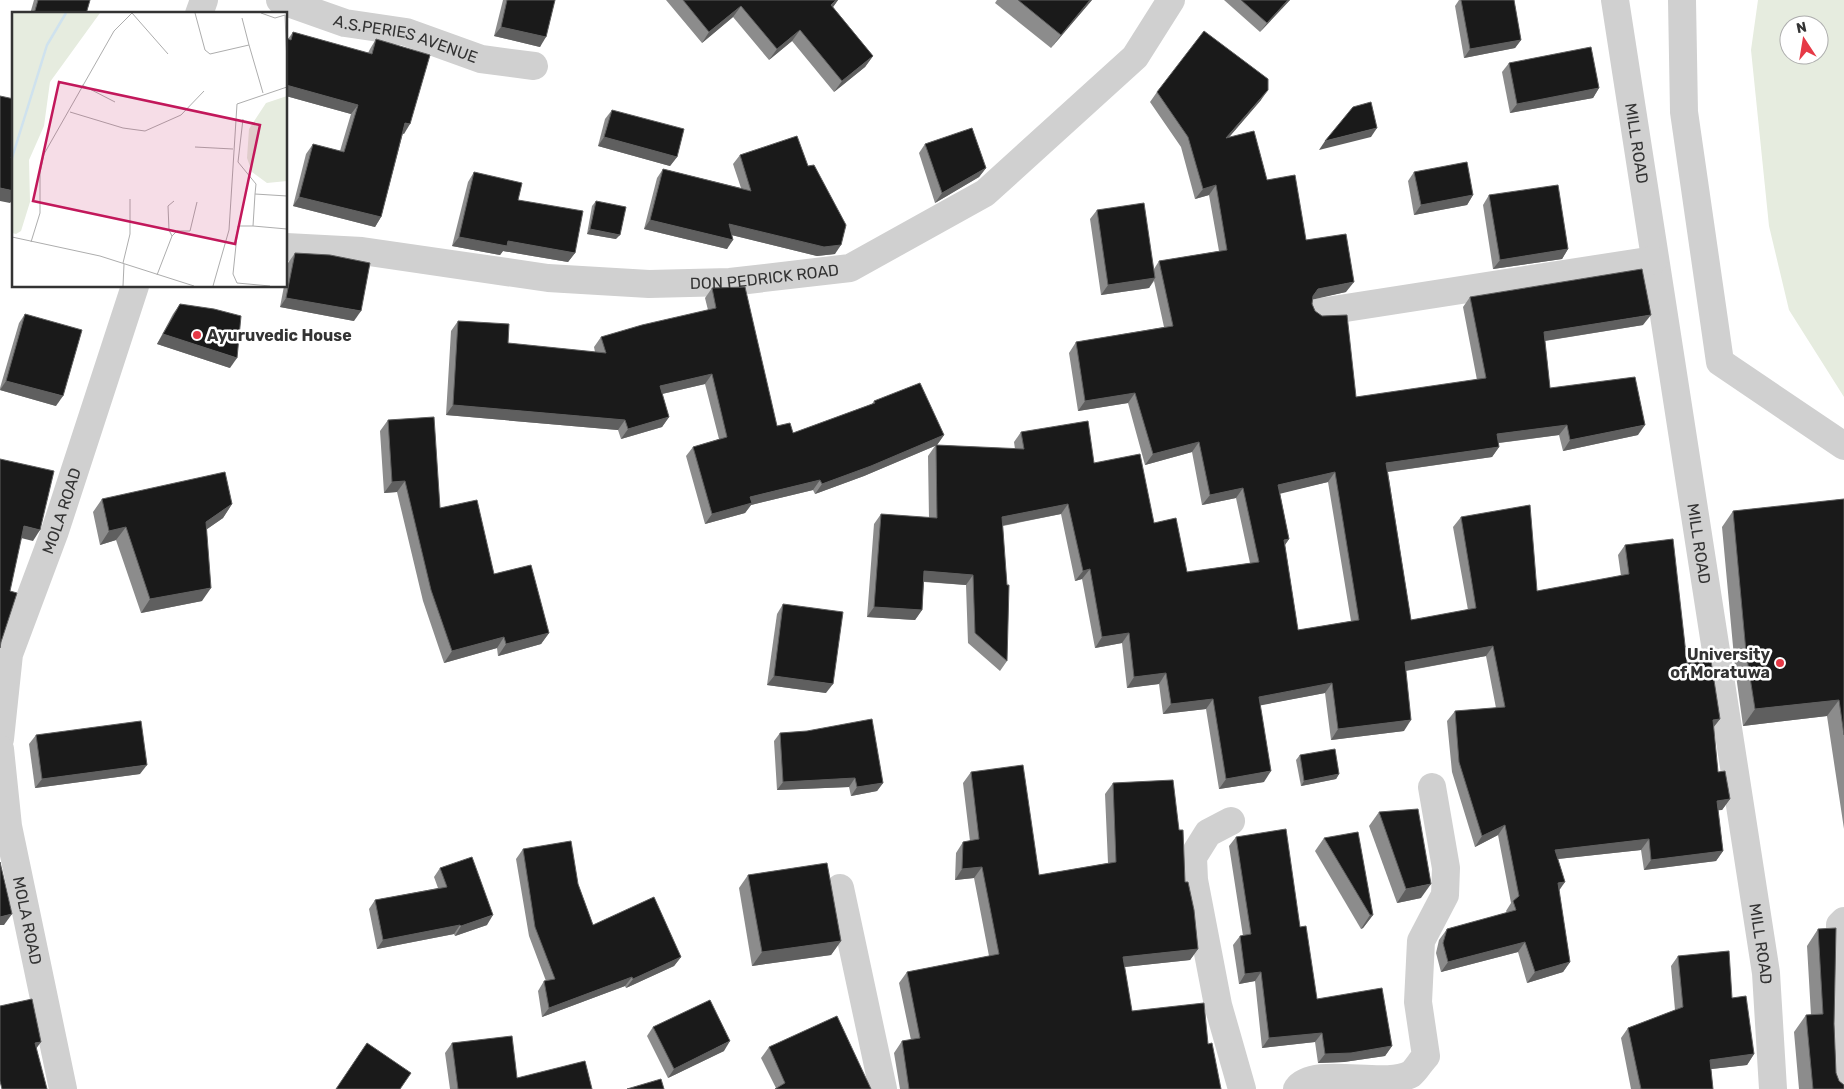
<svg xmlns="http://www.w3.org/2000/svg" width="1844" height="1089" font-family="Rubik,sans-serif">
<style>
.green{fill:#e6ecdf;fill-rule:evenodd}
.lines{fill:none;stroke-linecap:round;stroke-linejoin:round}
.minor{stroke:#d0d0d0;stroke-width:28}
.wall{fill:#8c8c8c;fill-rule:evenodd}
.shaded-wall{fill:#5f5f5f}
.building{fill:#1a1a1a;stroke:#5f5f5f;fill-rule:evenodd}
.poi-dot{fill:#e63946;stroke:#fff;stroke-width:2}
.labels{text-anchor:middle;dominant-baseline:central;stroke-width:5;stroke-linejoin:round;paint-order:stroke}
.street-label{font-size:16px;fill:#333;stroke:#fff}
.poi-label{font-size:16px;font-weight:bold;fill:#333;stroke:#fff;text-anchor:start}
.inset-river{fill:none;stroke:#cfe2ee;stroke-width:2.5}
.inset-road{fill:none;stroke:#adadad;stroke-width:1}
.view{fill:#c2185b;fill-opacity:0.15;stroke:#c2185b;stroke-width:2.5}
.inset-edge{fill:none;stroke:#333;stroke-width:2.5}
</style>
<rect width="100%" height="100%" fill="#fff"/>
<!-- green -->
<path class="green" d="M1758,0H1844V397L1789,310L1769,226L1751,50ZM1789,25H1819V55H1789Z"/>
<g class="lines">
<!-- minor -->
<g class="minor">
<path id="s1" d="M280,0L345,23L406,32L481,59L534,66"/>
<path id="s2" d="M1615,0L1766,973L1773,1089"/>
<polyline points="1682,0 1684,112 1720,362 1844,446"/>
<polyline points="199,14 204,0"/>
<path id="s3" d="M286,247L362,251L548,278L649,284L730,282L850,268L985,193L1135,57L1171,0"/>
<polyline points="1320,312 1654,260"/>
<path id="s4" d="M0,739L9,654L55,531L135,286"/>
<path id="s5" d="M0,749L8,826L63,1089"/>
<polyline points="1231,821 1208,833 1193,857 1194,880 1218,1005 1242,1089"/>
<polyline points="840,888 883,1089"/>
<path d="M1297,1089C1314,1065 1385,1089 1411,1074C1416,1070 1421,1061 1426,1056L1418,1002L1421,941L1445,895L1446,868L1432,787"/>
<polyline points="1840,1089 1838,1041 1840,925 1844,921"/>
</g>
</g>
<!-- wall -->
<g class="wall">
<polygon points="34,0 90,0 86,14 30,14"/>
<polygon points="503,0 555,0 540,47 494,36"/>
<polygon points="666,0 838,0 833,7 873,56 865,67 834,92 792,41 769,60 733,17 702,43"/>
<polygon points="997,0 1092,0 1051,48 995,3"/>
<polygon points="1224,0 1290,0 1260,32"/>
<polygon points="1459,0 1514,0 1521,40 1515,48 1464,58 1455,6"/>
<polygon points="293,32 368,53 370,49 376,39 404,134 403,133 381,217 375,227 293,206 306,154 313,144 340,151 351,114 286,96 286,38 288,39"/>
<polygon points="1509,63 1599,88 1593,98 1510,113 1502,72"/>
<path d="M1157,92L1261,100L1228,138L1267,180L1306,240L1346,292L1312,299V304L1356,397L1477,380L1463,307L1470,297L1643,325L1545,341L1550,388L1638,435L1563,451L1559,435L1499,443V447L1492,457L1388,472L1411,620L1468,610L1453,527L1461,517L1537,591L1621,576L1618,555L1625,545L1687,663L1720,719L1713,728L1718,772L1730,799L1722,810H1718L1723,851L1716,861L1644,870L1641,850L1558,859L1559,890L1570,962L1563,972L1527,983L1518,952L1441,972L1436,953L1439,940L1447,929L1507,913L1506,911L1511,903L1498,835L1475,847L1452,772L1447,721L1455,711L1496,708L1486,656L1406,671L1404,731L1331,740L1325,693L1260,705L1264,782L1219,789L1206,709L1163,714L1159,684L1127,688L1122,643L1095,648L1082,579L1075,581L1061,514L1003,526L1007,661L1000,671L968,643L966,585L924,582L922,610L915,620L867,617L874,524L881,514L929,518L928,456L935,446L864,476L815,494L813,490L751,505L745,513L705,524L686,456L693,447L719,439L705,384L662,394L669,417L662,427L621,439L618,430L446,415L451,331L458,321L508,343L595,352L594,347L601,337L708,310L705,298L712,288L777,426L793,433L872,404L874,401L944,435L937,445H936L1015,449L1014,442L1021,432L1094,463L1154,523L1187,572L1250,563L1236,498L1202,505L1192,452L1145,465L1128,403L1078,411L1069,353L1076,342L1164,327L1154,281L1149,288L1101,295L1090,219L1097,210L1154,269L1159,261L1219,251L1209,195L1195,199L1181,147L1150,102ZM1328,482L1351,621L1298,630L1285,545L1289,539L1280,493Z"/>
<polygon points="612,110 677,157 670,166 598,146 605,119"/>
<polygon points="925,144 986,168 979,177 935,203 919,153"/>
<polygon points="740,155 835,254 817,256 732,235 727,249 644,229 657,178 663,169 741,188 733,164"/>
<polygon points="474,172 518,200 575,253 568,262 503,251 500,255 452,246 468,182"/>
<polygon points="1414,172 1473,195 1467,205 1414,215 1408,181"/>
<polygon points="1489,195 1568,249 1562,259 1493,269 1483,205"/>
<polygon points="596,201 616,239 587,234 592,206"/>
<polygon points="295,253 354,321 280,307 284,286 286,286 286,272 288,263"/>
<polygon points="180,304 230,368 157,344 173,314"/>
<polygon points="25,314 56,406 0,390 0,388 19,323"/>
<polygon points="388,420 440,508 494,574 549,633 541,644 498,656 497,648 444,663 423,601 397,492 384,493 380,431"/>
<polygon points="102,499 232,504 223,518 207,529 202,601 141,613 116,540 100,545 93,512"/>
<polygon points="1844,499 1844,829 1827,716 1743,726 1735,668 1722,527 1733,511"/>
<polygon points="783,604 826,693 767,685 777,614"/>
<polygon points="780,733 883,783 877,791 851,796 849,787 777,790 774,741"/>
<polygon points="36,735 140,774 35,788 29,744"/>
<polygon points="1300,755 1339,774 1336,779 1301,786 1296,760"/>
<polygon points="971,772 1039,875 1108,863 1105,794 1113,783 1185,882 1198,949 1190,960 1124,967 1132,1011 1208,1044 1221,1089 900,1089 894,1053 902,1041 911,1040 899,983 907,972 989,956 974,878 955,880 956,853 963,842 970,841 963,783"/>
<polygon points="1379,812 1421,898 1397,903 1369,826"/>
<polygon points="1236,837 1300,927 1317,999 1392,1046 1385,1056 1344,1062 1318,1063 1315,1042 1262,1048 1255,981 1239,984 1233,945 1240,936 1243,936 1229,846"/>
<polygon points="1324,838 1373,915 1363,928 1361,929 1315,851"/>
<polygon points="523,849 578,884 593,925 681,957 674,966 626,988 625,986 542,1017 538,991 544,981 546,981 529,936 516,859"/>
<polygon points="440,868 487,925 455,936 454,934 377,949 369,909 375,900 438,888 434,877"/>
<polygon points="748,875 841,941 831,955 752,966 739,888"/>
<polygon points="1818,929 1834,1024 1836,1073 1839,1081 1844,1089 1799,1089 1794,1032 1806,1015 1811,1015 1807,946"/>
<polygon points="1678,956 1732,998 1754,1054 1747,1065 1711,1069 1713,1089 1631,1089 1621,1038 1628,1028 1675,1010 1671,966"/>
<polygon points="653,1027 724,1051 668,1078 647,1036"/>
<polygon points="452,1043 517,1078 592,1089 450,1089 445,1053"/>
<polygon points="769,1047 871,1089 776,1088 761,1058"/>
</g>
<!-- shaded-wall -->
<g class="shaded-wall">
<polygon points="836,0 838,0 833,7 823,16 831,5"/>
<polygon points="1090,0 1092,0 1051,48 1061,35"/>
<polygon points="1288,0 1290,0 1260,32 1267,23"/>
<polygon points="741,6 733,17 702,43 709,32"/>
<polygon points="501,27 546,37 540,47 494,36"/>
<polygon points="800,30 792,41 769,60 777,49"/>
<polygon points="1521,40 1515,48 1464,58 1470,49"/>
<polygon points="873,56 865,67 834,92 842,81"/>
<polygon points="286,85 358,105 351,114 286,96"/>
<polygon points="1599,88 1593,98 1510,113 1517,104"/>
<polygon points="1268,90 1261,100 1219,149 1226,138"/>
<polygon points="405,123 410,124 404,134 399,132"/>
<polygon points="1377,128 1371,137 1319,150 1325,141"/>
<polygon points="604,137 677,157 670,166 598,146"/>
<polygon points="986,168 979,177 935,203 942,193"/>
<polygon points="1216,185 1209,195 1195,199 1203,189"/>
<polygon points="0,188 14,191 14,198 10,203 0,201"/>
<polygon points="1473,195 1467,205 1414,215 1421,205"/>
<polygon points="299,197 381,217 375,227 293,206"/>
<polygon points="650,220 733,240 727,249 644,229"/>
<polygon points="729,224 841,245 835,254 817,256 723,233"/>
<polygon points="590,229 620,235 616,239 587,234"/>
<polygon points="459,237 508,241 575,253 568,262 503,251 500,255 452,246"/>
<polygon points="1568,249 1562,259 1493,269 1500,260"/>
<polygon points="1155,278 1149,288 1101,295 1108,285"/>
<polygon points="1354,282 1346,292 1311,300 1306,306 1318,289"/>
<polygon points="286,298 361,311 354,321 280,307"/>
<polygon points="1651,315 1643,325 1537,342 1544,332"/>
<polygon points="163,334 237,358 230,368 157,344"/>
<polygon points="712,374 705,384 653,396 660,386"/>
<polygon points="6,381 63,396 56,406 0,390"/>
<polygon points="1135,393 1128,403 1078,411 1085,401"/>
<polygon points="453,405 625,420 618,430 446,415"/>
<polygon points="669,417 662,427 621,439 628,429"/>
<polygon points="1567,425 1559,435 1490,444 1497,434"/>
<polygon points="1645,425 1638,435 1563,451 1570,440"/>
<polygon points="944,435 937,445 864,476 815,494 822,484"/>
<polygon points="1199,442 1192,452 1145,465 1153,454"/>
<polygon points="1499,447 1492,457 1379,473 1386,463"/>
<polygon points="1335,472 1328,482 1271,496 1278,485"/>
<polygon points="820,480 813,490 751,505 745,513 705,524 712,514 750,497"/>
<polygon points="405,481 397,492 384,493 392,482"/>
<polygon points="1243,488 1236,498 1202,505 1210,495"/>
<polygon points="232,504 223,518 197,536 206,522"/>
<polygon points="1068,504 1061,514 995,527 1002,517"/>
<polygon points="24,526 40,530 33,541 17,537"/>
<polygon points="126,527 116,540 100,545 109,531"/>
<polygon points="1289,539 1282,549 1284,540"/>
<polygon points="1090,569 1082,579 1075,581 1083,571"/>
<polygon points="924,571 973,575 966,585 917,581"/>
<polygon points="211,588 202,601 141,613 150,599"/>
<polygon points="874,607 922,610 915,620 867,617"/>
<polygon points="549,633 541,644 498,656 506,644"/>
<polygon points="1129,633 1122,643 1095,648 1102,637"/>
<polygon points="504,637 497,648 444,663 452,651"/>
<polygon points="1493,646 1486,656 1398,672 1405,662"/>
<polygon points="1166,673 1159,684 1127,688 1134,677"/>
<polygon points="774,676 833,684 826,693 767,685"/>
<polygon points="1332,683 1325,693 1252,707 1259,697"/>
<polygon points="1213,699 1206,709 1163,714 1171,704"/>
<polygon points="1839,700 1827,716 1743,726 1755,709"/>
<polygon points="1720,719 1712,729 1713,720"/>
<polygon points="1411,720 1404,731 1331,740 1338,729"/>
<polygon points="147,765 140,774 35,788 42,779"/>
<polygon points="1271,771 1264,782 1219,789 1226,779"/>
<polygon points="1339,774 1336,779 1301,786 1304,781"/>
<polygon points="855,778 849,787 777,790 783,782"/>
<polygon points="883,783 877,791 851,796 857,787"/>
<polygon points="1730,799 1722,810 1710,811 1717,801"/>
<polygon points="1505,825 1498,835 1475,847 1482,836"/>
<polygon points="1649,839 1641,850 1548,860 1555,850"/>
<polygon points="1723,851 1716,861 1644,870 1651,860"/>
<polygon points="982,867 974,878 955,880 962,869"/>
<polygon points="1565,882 1558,892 1558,883"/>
<polygon points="1431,884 1421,898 1397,903 1406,889"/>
<polygon points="12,914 4,925 0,925 0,917"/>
<polygon points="493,915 487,925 455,936 461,926"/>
<polygon points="1370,915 1373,915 1363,928 1361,929"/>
<polygon points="460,925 454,934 377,949 383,940"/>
<polygon points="841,941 831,955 752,966 762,952"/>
<polygon points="1525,942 1518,952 1441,972 1448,962"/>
<polygon points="1198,949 1190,960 1115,968 1123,957"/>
<polygon points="681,957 674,966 626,988 633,979"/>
<polygon points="1570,962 1563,972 1527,983 1535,972"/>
<polygon points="1261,972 1255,981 1239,984 1245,974"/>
<polygon points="632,977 625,986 542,1017 549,1008"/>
<polygon points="1322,1033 1315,1042 1262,1048 1269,1038"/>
<polygon points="730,1041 724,1051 668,1078 674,1069"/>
<polygon points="41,1042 33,1053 35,1043"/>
<polygon points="1392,1046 1385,1056 1344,1062 1318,1063 1325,1054"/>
<polygon points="1754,1054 1747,1065 1703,1070 1710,1060"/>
</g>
<!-- building -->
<g class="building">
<polygon points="38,0 90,0 86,14 34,14"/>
<polygon points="507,0 555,0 546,37 501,27"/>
<polygon points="683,0 836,0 831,5 873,56 842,81 800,30 777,49 741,6 709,32"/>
<polygon points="1018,0 1090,0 1061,35"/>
<polygon points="1241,0 1288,0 1267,23"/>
<polygon points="1461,0 1514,0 1521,40 1470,49"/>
<path d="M1204,31L1268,79V90L1226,138L1254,131L1267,180L1295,175L1306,240L1346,234L1354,282L1318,289L1313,296L1312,304L1315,311L1322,316L1347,315L1356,397L1486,378L1470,297L1642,269L1651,315L1544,332L1550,388L1635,377L1645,425L1570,440L1567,425L1497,434L1499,447L1386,463L1411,620L1476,608L1461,517L1530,505L1537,591L1629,574L1625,545L1673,539L1687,663L1711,661L1720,719L1713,720L1718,772L1725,771L1730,799L1717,801L1723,851L1651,860L1649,839L1555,850L1565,882L1558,883L1570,962L1535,972L1525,942L1448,962L1443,943L1447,929L1516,910L1513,901L1519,896L1505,825L1482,836L1459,762L1455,711L1505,707L1493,646L1405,662L1411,720L1338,729L1332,683L1259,697L1271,771L1226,779L1213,699L1171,704L1166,673L1134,677L1129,633L1102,637L1090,569L1083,571L1068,504L1002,517L1007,585H1009L1007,661L975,633L973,575L924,571L922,610L874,607L881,514L937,518L936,445L1024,449L1021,432L1088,421L1094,463L1140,454L1154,523L1176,518L1187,572L1259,562L1243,488L1210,495L1199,442L1153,454L1135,393L1085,401L1076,342L1173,326L1159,261L1227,250L1216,185L1203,189L1188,137L1157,92ZM1335,472L1359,620L1298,630L1284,540L1289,539L1278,485Z"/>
<polygon points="293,32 372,54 376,39 430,55 410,124 405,123 381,217 299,197 313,144 344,152 358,105 286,85 286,38 291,40"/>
<polygon points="1591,47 1599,88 1517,104 1509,63"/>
<polygon points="0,96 14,99 14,191 0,188"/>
<polygon points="1371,102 1377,128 1325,141 1353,107"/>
<polygon points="612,110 684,129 677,157 604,137"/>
<polygon points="972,128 986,168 942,193 925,144"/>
<polygon points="797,136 808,166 814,165 846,225 841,245 824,247 729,224 733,240 650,220 663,169 751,191 740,155"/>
<polygon points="1467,162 1473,195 1421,205 1414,172"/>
<polygon points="474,172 522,183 518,200 583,211 575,253 508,241 507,246 459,237"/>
<polygon points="1558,185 1568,249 1500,260 1489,195"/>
<polygon points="596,201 626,207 620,235 590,229"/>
<polygon points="1144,203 1155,278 1108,285 1097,210"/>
<polygon points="295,253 330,255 370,263 361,311 286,298"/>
<polygon points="745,287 777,426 790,423 793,433 875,403 874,401 920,383 944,435 871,466 822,484 820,480 750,497 752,503 712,514 693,447 727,437 712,374 660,386 669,417 628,429 625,420 453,405 458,321 509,324 508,343 606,353 601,337 642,325 716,308 712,288"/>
<polygon points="180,304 214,309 241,316 237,358 163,334"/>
<polygon points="25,314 82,330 63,396 6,381"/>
<polygon points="434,417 440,508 477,500 494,574 531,565 549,633 506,644 504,637 452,651 431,590 405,481 392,482 388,420"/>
<polygon points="0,459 54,471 40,530 24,526 10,591 17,593 1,642 0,648"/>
<polygon points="225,472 232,504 206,522 211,588 150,599 126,527 109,531 102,499"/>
<polygon points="1844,499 1844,735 1839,700 1755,709 1746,652 1733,511"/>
<polygon points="783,604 843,612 833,684 774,676"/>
<polygon points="872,719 883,783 857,787 855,778 783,782 780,733 807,731"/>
<polygon points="141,721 147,765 42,779 36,735"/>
<polygon points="1335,749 1339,774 1304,781 1300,755"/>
<polygon points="1023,765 1039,875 1116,862 1113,783 1173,780 1179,830 1183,830 1185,882 1188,882 1194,910 1198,949 1123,957 1132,1011 1204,1003 1208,1044 1212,1043 1221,1089 909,1089 902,1041 920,1038 907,972 999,954 982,867 962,869 963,842 979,839 971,772"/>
<polygon points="1418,809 1431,884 1406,889 1379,812"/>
<polygon points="1286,829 1300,927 1306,926 1317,999 1382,988 1392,1046 1351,1053 1325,1054 1322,1033 1269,1038 1261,972 1245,974 1240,936 1251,934 1236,837"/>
<polygon points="1358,832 1373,915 1370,915 1324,838"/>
<polygon points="571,841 578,884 593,925 654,897 681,957 633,979 632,977 549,1008 544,981 555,979 535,927 523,849"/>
<polygon points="472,857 493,915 461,926 460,925 383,940 375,900 447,887 440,868"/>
<polygon points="0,862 12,914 0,917"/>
<polygon points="827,863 841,941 762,952 748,875"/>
<polygon points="1836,928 1834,1024 1836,1073 1839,1081 1844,1085 1844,1089 1813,1089 1806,1015 1823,1014 1818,929"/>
<polygon points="1729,951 1732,998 1746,996 1754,1054 1710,1060 1713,1089 1641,1089 1628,1028 1683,1007 1678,956"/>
<polygon points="32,999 41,1042 35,1043 47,1089 2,1089 0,1081 0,1006"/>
<polygon points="710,1000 730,1041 674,1069 653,1027"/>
<polygon points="837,1016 871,1089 775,1089 785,1083 769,1047"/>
<polygon points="512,1036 517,1078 585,1061 592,1089 458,1089 452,1043"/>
<polygon points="367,1043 411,1073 400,1089 336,1089"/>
<polygon points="661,1079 664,1089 627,1089"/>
</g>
<!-- markers -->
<g class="poi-dot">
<circle cx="197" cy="335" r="5"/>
<circle cx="1780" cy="663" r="5"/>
</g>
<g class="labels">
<!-- street labels -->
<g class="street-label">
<text stroke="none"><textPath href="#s1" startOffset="132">A.S.PERIES AVENUE</textPath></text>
<text stroke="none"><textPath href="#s2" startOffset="145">MILL ROAD</textPath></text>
<text stroke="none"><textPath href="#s3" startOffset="481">DON PEDRICK ROAD</textPath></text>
<text stroke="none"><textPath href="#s4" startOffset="238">MOLA ROAD</textPath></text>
<text stroke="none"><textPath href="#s2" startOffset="550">MILL ROAD</textPath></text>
<text stroke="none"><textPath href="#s5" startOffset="174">MOLA ROAD</textPath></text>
<text stroke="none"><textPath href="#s2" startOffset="955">MILL ROAD</textPath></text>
</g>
<!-- poi labels -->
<g class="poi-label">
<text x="207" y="335">Ayuruvedic House</text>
<text x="1770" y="654" text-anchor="end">University<tspan x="1770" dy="18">of Moratuwa</tspan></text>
</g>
</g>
<!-- overview -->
<g transform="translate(12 12)">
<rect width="275" height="275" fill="#fff"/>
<path d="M0,1H88L38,70L32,114L17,148L18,190L9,219L4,222L0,221ZM275,84V169L255,171L240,160L235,146L237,117L254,91Z" fill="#e6ecdf"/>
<path class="inset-river" d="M0,146L35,33L54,1"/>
<path class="inset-road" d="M120,1L156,42M183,1L193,38L198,42L237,33L251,81M249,1L263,6L273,3L275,51M230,6L237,33M70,73L103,90M58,100L111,116L133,119L169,103L192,79M231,107L226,150L244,172L243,182L275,184M183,135L221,137M243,182L241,214H226L221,262L225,271L258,274M241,214L275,217M160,224L165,219H178L185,190M0,225L88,244L182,274M19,230L28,201V161L32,142L102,19L120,1M111,251L118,222V187M145,263L160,224L157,218L156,194L162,189M111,274L112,252M201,274L217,218L225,92L275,75"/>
<path class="view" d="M47,70L248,113L223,232L21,189Z"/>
<rect width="275" height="275" class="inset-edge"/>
</g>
<!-- north arrow -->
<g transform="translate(1804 40) rotate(348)"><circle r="24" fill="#ffffff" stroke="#adadad"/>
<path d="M0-4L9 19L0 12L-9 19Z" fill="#e63946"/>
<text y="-8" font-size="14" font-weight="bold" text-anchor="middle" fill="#333333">N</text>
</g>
</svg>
